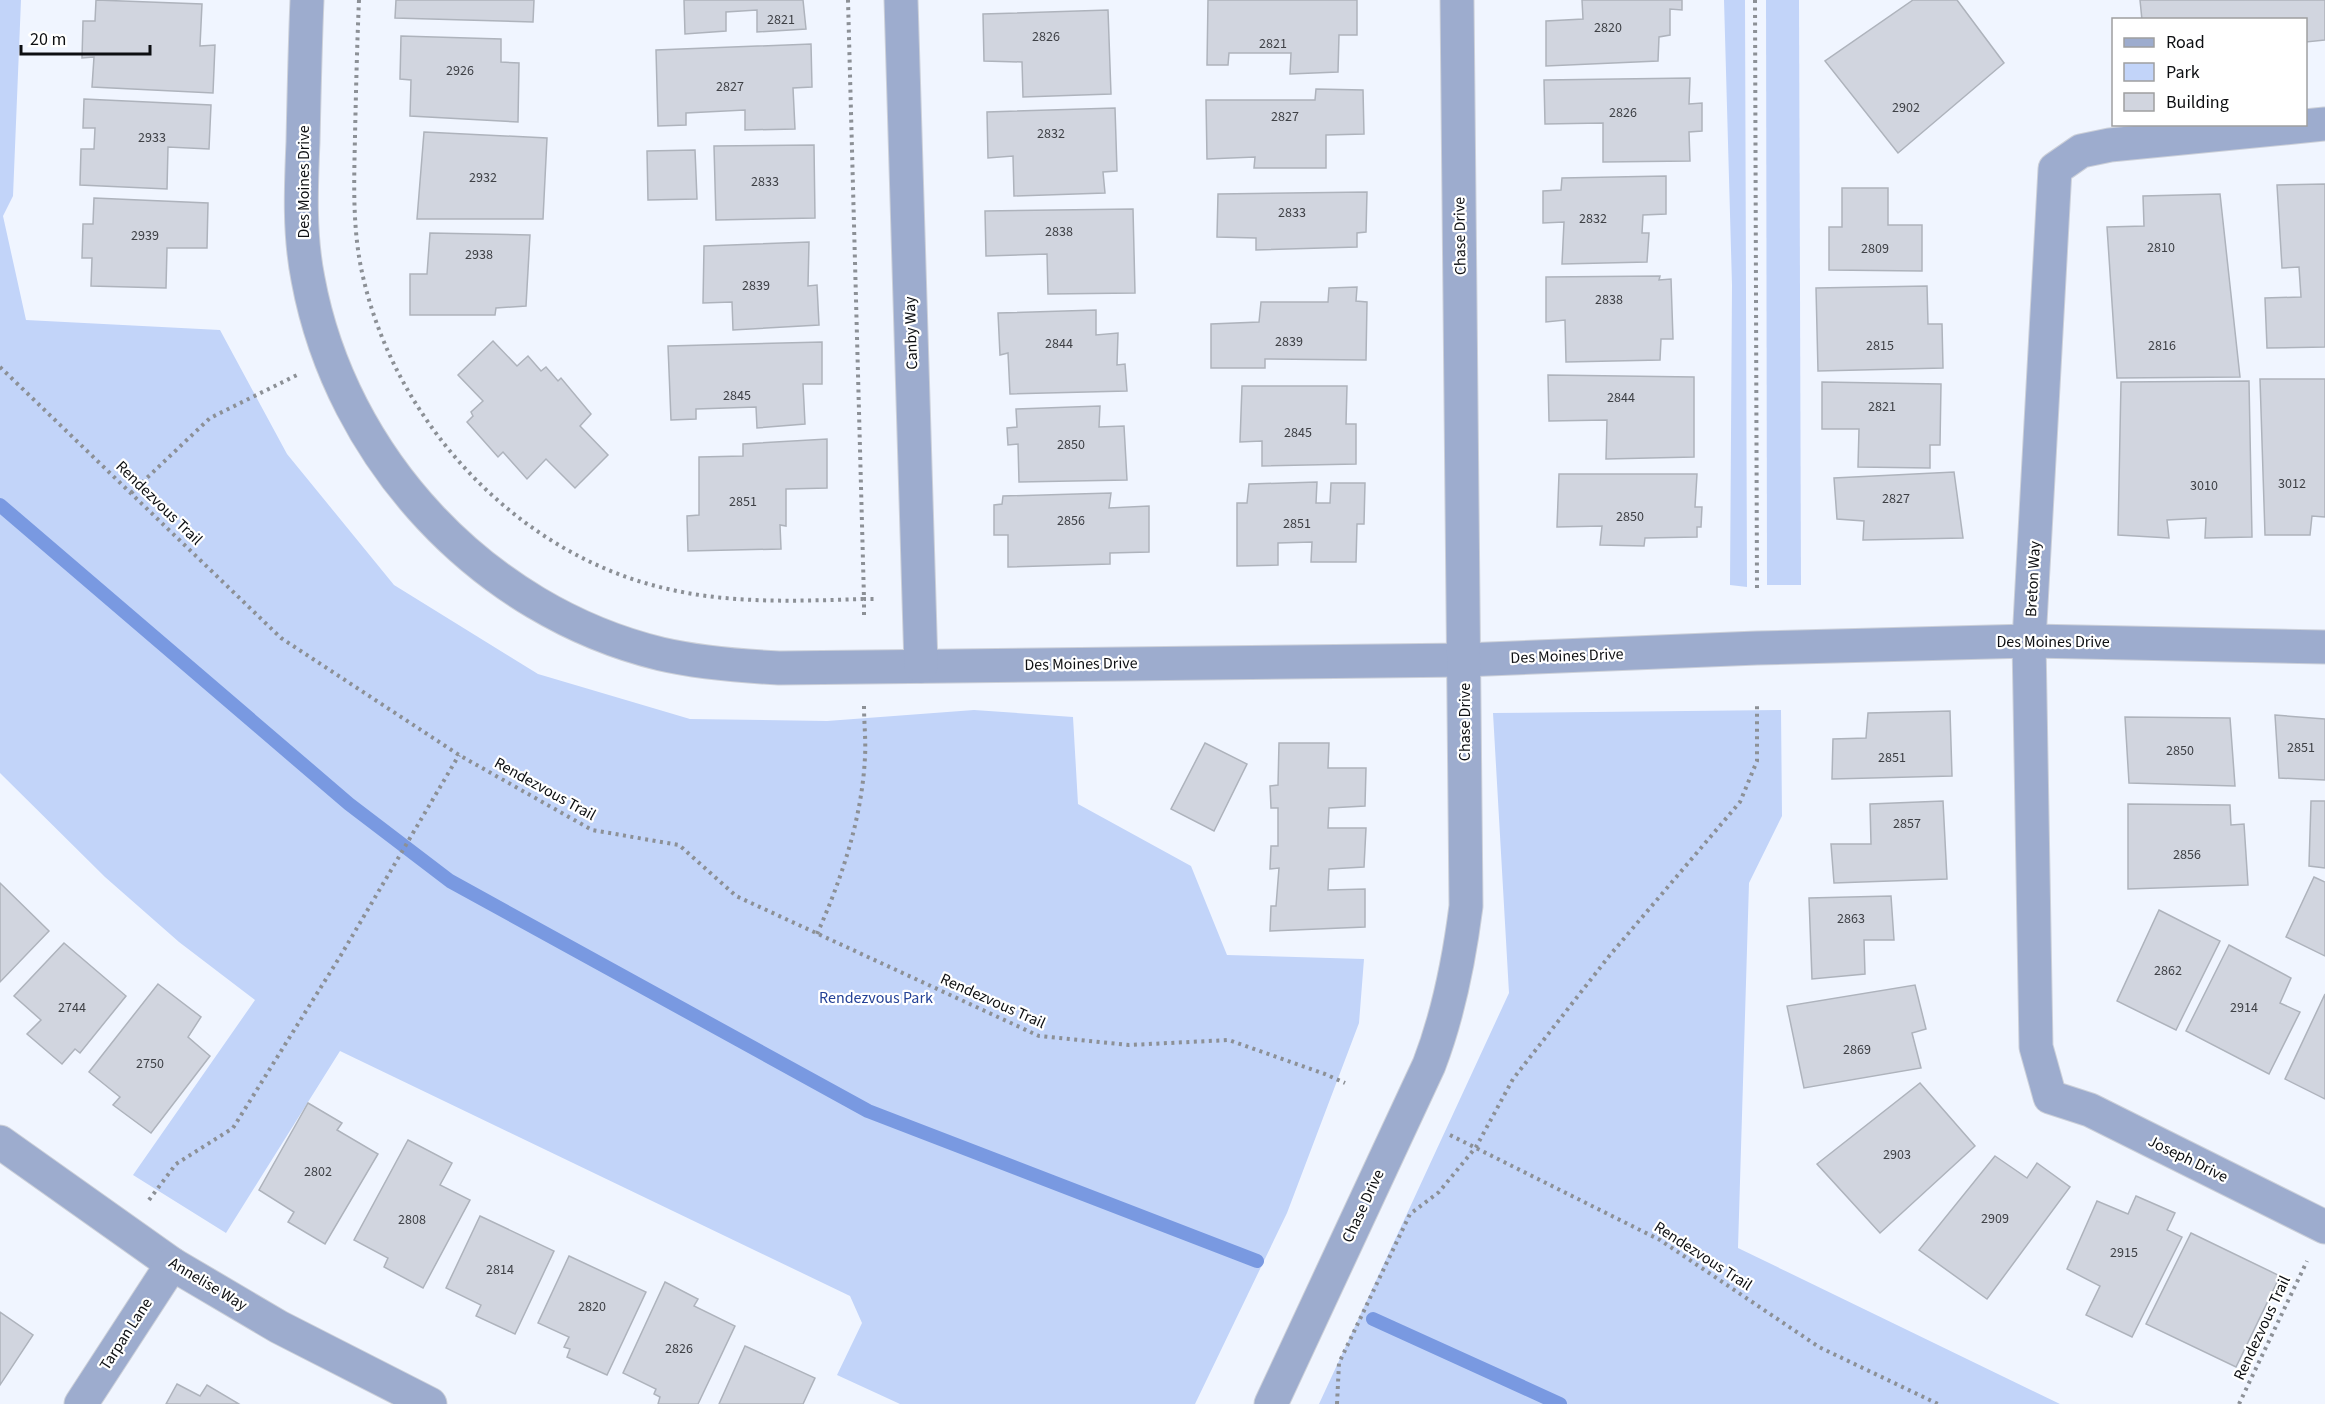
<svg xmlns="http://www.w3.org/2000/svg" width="2325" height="1404" font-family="'Source Sans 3',sans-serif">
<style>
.green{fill:#c2d4f9}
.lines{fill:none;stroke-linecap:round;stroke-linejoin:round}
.stream{stroke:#7999e1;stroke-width:14}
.building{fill:#d1d5df;stroke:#aeb3bc;stroke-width:1.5}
.minor-casing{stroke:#ccd0d9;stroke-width:35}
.path{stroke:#8c9096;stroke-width:4;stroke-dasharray:3 4.5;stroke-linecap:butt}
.minor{stroke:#9dacce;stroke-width:33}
.labels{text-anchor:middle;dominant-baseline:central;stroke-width:4.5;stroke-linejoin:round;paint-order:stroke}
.number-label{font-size:14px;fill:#3e4045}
.street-label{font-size:16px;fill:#0d0f12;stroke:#fff}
.park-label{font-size:16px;fill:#244297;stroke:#fff}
</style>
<rect width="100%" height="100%" fill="#f0f5ff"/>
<!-- green -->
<g class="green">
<polygon points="0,0 21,0 13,196 3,216 26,320 220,330 287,454 394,585 538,674 690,719 827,721 974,710 1073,717 1078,804 1191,866 1227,955 1364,959 1359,1023 1287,1213 1195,1404 900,1404 837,1375 862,1323 850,1296 340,1051 226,1233 133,1175 255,1000 179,942 105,877 0,773"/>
<polygon points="1724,0 1745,0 1747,587 1730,585 1732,285"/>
<polygon points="1766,0 1799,0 1801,585 1767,585"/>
<polygon points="1781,710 1782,816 1749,883 1738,1248 2060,1404 1319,1404 1509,993 1493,713"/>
</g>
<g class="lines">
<!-- stream -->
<g class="stream">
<polyline points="0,505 349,804 450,881 868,1111 1257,1261"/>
<polyline points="1373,1319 1560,1404"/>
</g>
</g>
<!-- building -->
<g class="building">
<polygon points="96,0 202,4 200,46 215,45 213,93 92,87 94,57 82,58 83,21 95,21"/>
<polygon points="396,0 534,0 533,22 395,18"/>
<polygon points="684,0 803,0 806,29 757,32 757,10 726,12 726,31 685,34"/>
<polygon points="1208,0 1357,0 1357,35 1339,35 1338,72 1290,74 1291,53 1229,53 1228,65 1207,65"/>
<polygon points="1582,0 1682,0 1682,10 1670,9 1670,35 1659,37 1658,61 1546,66 1546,21 1583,19"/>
<polygon points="1913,0 1957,0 2004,63 1898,153 1825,61"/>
<polygon points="2140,0 2325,0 2325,40 2306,42 2306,20 2142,20"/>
<polygon points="1108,10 1111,94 1023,97 1022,62 984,61 983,14"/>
<polygon points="401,36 501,39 501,62 519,63 518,122 410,116 411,80 400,79"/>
<polygon points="811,44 812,87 793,88 795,129 745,130 745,110 686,113 686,125 658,126 656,50"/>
<polygon points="1690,78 1689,104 1702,103 1702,131 1689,132 1690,161 1603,162 1603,123 1545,124 1544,80"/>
<polygon points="1316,89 1363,90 1364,134 1326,135 1326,168 1254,168 1255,157 1207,159 1206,100 1315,100"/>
<polygon points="84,99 211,105 209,149 168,147 167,189 80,185 81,149 94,149 95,128 83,128"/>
<polygon points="1115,108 1117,171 1103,172 1105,193 1014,196 1013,156 988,158 987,112"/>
<polygon points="424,132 547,138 543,219 417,219"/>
<polygon points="814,145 815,218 716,220 714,146"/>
<polygon points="695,150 697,199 648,200 647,151"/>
<polygon points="1666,176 1666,214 1643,215 1642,233 1649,233 1647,262 1562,264 1564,222 1543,223 1543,191 1561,190 1562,178"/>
<polygon points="2325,184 2325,347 2267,348 2265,298 2301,297 2299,267 2282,268 2277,185"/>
<polygon points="1842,188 1888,188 1888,225 1922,225 1922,271 1829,270 1829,227 1842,227"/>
<polygon points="1367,192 1366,232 1357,233 1357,247 1256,250 1256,238 1217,237 1218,194"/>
<polygon points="2220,194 2240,377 2117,378 2107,227 2144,226 2143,196"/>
<polygon points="94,198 208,203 207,248 167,248 166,288 91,286 92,258 82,258 83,224 93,224"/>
<polygon points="1133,209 1135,293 1048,294 1047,254 986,256 985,211"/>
<polygon points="430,233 530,235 526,306 496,308 495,315 410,315 410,274 427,274"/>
<polygon points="809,242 808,286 817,285 819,325 733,330 732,302 703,303 704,246"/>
<polygon points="1660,276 1659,280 1671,279 1673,339 1661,339 1660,360 1566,362 1565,320 1546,322 1546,277"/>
<polygon points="1927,286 1928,324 1942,324 1943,368 1818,371 1816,288"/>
<polygon points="1357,287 1356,301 1367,302 1366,360 1265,359 1265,368 1211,368 1211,324 1259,322 1261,302 1328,302 1329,288"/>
<polygon points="1096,310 1096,335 1118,333 1117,365 1125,364 1127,391 1010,394 1008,353 1000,355 998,313"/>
<polygon points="493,341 517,366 528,356 541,371 546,367 558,381 561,378 591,414 580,426 608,455 575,488 546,459 527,479 503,452 498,457 467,422 473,416 471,412 483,401 458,375"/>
<polygon points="822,342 822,384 803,384 805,424 757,428 756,407 696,409 696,419 671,420 668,346"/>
<polygon points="1548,375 1694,377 1694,457 1606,459 1607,420 1549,421"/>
<polygon points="2260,379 2325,379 2325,517 2312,516 2310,535 2265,535"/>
<polygon points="2249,381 2252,537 2205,538 2206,518 2167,520 2169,538 2118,535 2121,382"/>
<polygon points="1822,382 1941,384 1940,445 1930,445 1930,468 1858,467 1859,429 1822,429"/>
<polygon points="1242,386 1347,386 1346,424 1356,424 1356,464 1262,466 1262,441 1240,442"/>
<polygon points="1100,406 1099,427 1124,426 1127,480 1019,482 1018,444 1008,445 1007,428 1017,427 1016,409"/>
<polygon points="827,439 827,488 786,489 786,526 780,525 781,549 688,551 687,516 699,515 699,457 743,456 743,444"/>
<polygon points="1954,472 1963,538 1863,540 1864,521 1837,519 1834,478"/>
<polygon points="1559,474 1697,474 1695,507 1702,507 1701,527 1697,527 1697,537 1645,538 1644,546 1600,545 1602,526 1557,527"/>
<polygon points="1317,482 1316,503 1330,503 1331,483 1365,483 1364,524 1357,524 1356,562 1311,562 1312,542 1278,543 1278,565 1237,566 1237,503 1247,503 1249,484"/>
<polygon points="1111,493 1109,508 1149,506 1149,552 1110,553 1110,564 1008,567 1008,535 994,535 994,505 1002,504 1003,496"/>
<polygon points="1950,711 1952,776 1832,779 1833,739 1866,738 1868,713"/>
<polygon points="2275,715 2325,719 2325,780 2279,778"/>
<polygon points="2125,717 2230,718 2235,786 2129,783"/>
<polygon points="1205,743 1247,764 1214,831 1171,809"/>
<polygon points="1279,743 1329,743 1328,768 1366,768 1365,806 1329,808 1328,828 1366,828 1364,867 1329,869 1328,890 1365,889 1365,927 1270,931 1271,906 1276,906 1279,868 1270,869 1271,846 1278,846 1278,808 1271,808 1270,786 1278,785"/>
<polygon points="1943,801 1947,879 1834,883 1831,844 1871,844 1870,804"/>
<polygon points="2311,801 2325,801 2325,868 2309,866"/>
<polygon points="2128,804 2230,805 2231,825 2244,824 2248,885 2128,889"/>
<polygon points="2314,877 2325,882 2325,956 2286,937"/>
<polygon points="0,883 49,931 0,982"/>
<polygon points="1891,896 1894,940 1864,940 1865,974 1812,979 1809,898"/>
<polygon points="2159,910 2220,941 2176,1030 2117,1001"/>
<polygon points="64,943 126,996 80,1053 75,1049 62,1064 27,1034 41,1020 14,996"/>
<polygon points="2229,945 2291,978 2280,1003 2300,1012 2269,1074 2186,1031"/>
<polygon points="158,984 201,1017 188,1037 210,1056 151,1133 113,1105 120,1097 89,1072"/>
<polygon points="1915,985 1926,1029 1912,1033 1921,1068 1804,1088 1787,1006"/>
<polygon points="2325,994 2325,1099 2285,1079"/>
<polygon points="1920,1083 1975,1146 1880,1233 1817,1164"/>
<polygon points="308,1103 342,1123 337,1130 378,1154 325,1244 288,1222 294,1212 259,1190"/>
<polygon points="408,1140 452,1163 440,1185 470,1200 423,1288 384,1267 388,1258 354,1240"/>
<polygon points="1995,1156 2027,1178 2037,1163 2070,1187 1987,1299 1919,1250"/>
<polygon points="2136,1196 2175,1213 2167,1230 2182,1237 2132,1337 2086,1315 2100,1286 2067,1269 2097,1201 2128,1214"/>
<polygon points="480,1216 554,1251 515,1334 476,1316 481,1305 446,1288"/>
<polygon points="2191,1233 2280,1276 2236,1367 2146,1324"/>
<polygon points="569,1256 646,1292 607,1375 567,1357 570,1349 564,1347 569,1337 538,1323"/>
<polygon points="665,1282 698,1299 694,1306 735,1326 698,1404 658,1404 660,1397 654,1394 656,1389 623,1373"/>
<polygon points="0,1312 33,1335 0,1385"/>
<polygon points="745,1346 815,1378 803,1404 719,1404"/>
<polygon points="177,1384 200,1396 207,1385 239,1404 166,1404"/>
</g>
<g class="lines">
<!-- minor casing -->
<g class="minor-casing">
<g id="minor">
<path d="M307,0C305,47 304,95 303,142C301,188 299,234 308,279C341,458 483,611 661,654C700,663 740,666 779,668L1464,660L1757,648L2029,641L2325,647"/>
<polyline points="901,0 921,666"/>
<polyline points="2325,124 2110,145 2081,151 2055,169 2029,641 2036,1047 2050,1097 2090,1110 2325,1227"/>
<polyline points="0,1142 172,1264 279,1327 430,1404"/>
<polyline points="81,1404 172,1264"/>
<path d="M1271,1404L1429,1065C1449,1013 1459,961 1466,906L1457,0"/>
</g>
</g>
<!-- path -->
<g class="path">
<path d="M359,0C357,45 356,91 355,136C354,185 352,233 364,281C399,427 520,556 668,589C732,604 798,601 864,599L848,0"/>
<polyline points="1755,0 1757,590"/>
<polyline points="0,367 281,638 459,755 592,830 679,845 736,896 1039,1036 1129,1045 1229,1040 1325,1074 1345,1083"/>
<polyline points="131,493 210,418 297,375"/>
<polyline points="864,615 864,599 876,599"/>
<path d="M817,934C842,878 862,818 865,757C866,740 864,723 864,706"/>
<polyline points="1450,1135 1660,1240 1819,1347 1938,1404"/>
<polyline points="149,1200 176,1164 233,1128 341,955 459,755"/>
<polyline points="1337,1404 1339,1363 1410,1214 1439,1192 1476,1147 1513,1079 1610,955 1740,802 1757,761 1757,706"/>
<polyline points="2239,1404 2307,1261"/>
</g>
<!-- minor -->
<use href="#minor" class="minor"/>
</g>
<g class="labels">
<!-- number labels -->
<g class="number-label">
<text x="781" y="20">2821</text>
<text x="1608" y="28">2820</text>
<text x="1046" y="37">2826</text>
<text x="1273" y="44">2821</text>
<text x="460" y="71">2926</text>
<text x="730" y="87">2827</text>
<text x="1906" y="108">2902</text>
<text x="1623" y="113">2826</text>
<text x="1285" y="117">2827</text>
<text x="1051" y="134">2832</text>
<text x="152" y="138">2933</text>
<text x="483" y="178">2932</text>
<text x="765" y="182">2833</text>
<text x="1292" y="213">2833</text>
<text x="1593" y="219">2832</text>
<text x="1059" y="232">2838</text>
<text x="145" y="236">2939</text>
<text x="2161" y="248">2810</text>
<text x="1875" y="249">2809</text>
<text x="479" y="255">2938</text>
<text x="756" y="286">2839</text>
<text x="1609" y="300">2838</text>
<text x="1289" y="342">2839</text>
<text x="1059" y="344">2844</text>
<text x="1880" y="346">2815</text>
<text x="2162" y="346">2816</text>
<text x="737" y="396">2845</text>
<text x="1621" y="398">2844</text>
<text x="1882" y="407">2821</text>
<text x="1298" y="433">2845</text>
<text x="1071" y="445">2850</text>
<text x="2292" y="484">3012</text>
<text x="2204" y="486">3010</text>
<text x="1896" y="499">2827</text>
<text x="743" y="502">2851</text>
<text x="1630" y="517">2850</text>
<text x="1071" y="521">2856</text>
<text x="1297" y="524">2851</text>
<text x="2301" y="748">2851</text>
<text x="2180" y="751">2850</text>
<text x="1892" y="758">2851</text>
<text x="1907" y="824">2857</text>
<text x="2187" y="855">2856</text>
<text x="1851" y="919">2863</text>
<text x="2168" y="971">2862</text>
<text x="72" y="1008">2744</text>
<text x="2244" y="1008">2914</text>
<text x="1857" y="1050">2869</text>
<text x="150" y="1064">2750</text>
<text x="1897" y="1155">2903</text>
<text x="318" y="1172">2802</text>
<text x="1995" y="1219">2909</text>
<text x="412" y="1220">2808</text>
<text x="2124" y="1253">2915</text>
<text x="500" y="1270">2814</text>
<text x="592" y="1307">2820</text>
<text x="679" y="1349">2826</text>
</g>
<!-- street labels -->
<g class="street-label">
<text transform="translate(304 182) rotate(-90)">Des Moines Drive</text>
<text transform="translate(1460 236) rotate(-91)">Chase Drive</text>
<text transform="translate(911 333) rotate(-92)">Canby Way</text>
<text transform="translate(159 503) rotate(44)">Rendezvous Trail</text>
<text transform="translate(2033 579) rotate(-87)">Breton Way</text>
<text x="2053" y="642">Des Moines Drive</text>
<text transform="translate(1567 656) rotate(-2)">Des Moines Drive</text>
<text transform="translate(1081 664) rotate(-1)">Des Moines Drive</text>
<text transform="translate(1465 722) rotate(-90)">Chase Drive</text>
<text transform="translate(545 789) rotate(29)">Rendezvous Trail</text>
<text transform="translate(993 1001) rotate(24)">Rendezvous Trail</text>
<text transform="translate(2188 1159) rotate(26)">Joseph Drive</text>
<text transform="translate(1363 1206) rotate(-65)">Chase Drive</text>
<text transform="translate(1703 1256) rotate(33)">Rendezvous Trail</text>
<text transform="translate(208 1284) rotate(31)">Annelise Way</text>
<text transform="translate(2262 1328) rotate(-65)">Rendezvous Trail</text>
<text transform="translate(126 1334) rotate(-57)">Tarpan Lane</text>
</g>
<!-- park labels -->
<g class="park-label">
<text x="876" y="998">Rendezvous Park</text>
</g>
</g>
<!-- legend -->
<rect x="2112" y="18" width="195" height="108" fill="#ffffff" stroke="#9e9fa0" stroke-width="1.5"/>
<rect x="2124" y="38" width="30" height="9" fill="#9dacce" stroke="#9e9fa0" stroke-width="1.5"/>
<text x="2166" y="48" font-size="18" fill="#0d0f12">Road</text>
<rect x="2124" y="63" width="30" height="18" fill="#c2d4f9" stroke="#9e9fa0" stroke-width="1.5"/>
<text x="2166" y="78" font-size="18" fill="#0d0f12">Park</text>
<rect x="2124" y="93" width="30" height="18" fill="#d1d5df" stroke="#9e9fa0" stroke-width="1.5"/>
<text x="2166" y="108" font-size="18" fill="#0d0f12">Building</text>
<!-- scale -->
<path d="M21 45v9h129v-9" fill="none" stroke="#0d0f12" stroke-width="3"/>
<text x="30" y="45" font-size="18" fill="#0d0f12" stroke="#ffffff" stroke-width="4.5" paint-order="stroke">20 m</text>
</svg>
